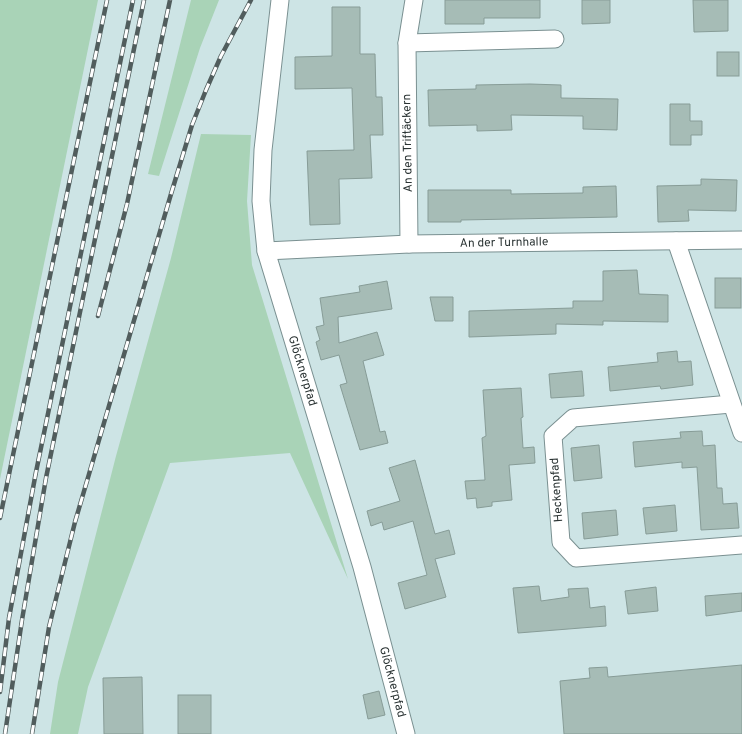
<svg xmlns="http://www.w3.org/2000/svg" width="742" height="734" font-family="Overpass,sans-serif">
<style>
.green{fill:#a9d3b7}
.building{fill:#a6bcb6;stroke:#879c97}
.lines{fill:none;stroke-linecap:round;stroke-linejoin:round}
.street-casing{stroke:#7a9091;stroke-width:19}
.street{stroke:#fff;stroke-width:17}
.rail-casing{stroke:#515d5d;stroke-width:4.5}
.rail{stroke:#fff;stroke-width:3;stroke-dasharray:9;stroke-linecap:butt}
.labels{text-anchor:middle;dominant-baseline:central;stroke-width:3.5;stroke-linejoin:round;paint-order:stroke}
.street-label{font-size:12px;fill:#2a3333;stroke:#fff}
</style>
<rect width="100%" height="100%" fill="#cde4e5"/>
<!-- green -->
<g class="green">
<polygon points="0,0 98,0 0,479"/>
<polygon points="191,0 219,0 200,48 159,176 148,174"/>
<polygon points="201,134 251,135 247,201 252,265 348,579 290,453 170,463 88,687 78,734 50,734 58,682 116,456 171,258"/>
</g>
<!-- building -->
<g class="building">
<polygon points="445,0 540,0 540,18 484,18 484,24 445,24"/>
<polygon points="582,0 610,0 610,23 582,24"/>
<polygon points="693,0 728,0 728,31 694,32"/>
<polygon points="332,7 360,7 360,54 375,54 376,97 382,97 383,135 370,135 372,178 339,179 340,224 310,225 307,151 354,150 352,88 295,89 295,57 332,56"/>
<rect x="717" y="52" width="22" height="24"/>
<polygon points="530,84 561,85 561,98 618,99 617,130 583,129 583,116 511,115 512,130 477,131 477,125 429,126 428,90 476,89 476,85"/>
<polygon points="670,104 690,104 690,121 702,121 702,135 691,135 691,145 670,145"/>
<polygon points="701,179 737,180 736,211 688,210 689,221 658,222 657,186 701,185"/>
<polygon points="616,186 617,217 461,220 461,222 428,222 428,190 511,190 511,194 583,193 583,187"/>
<polygon points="637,270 639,294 668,295 668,322 603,321 603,325 556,324 556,334 469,337 469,311 573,308 573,301 603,301 603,271"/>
<rect x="715" y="278" width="26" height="30"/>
<polygon points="387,281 392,309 338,317 339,343 377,332 384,355 363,361 380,432 385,431 388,443 360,450 340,385 347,383 339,355 321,360 316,342 320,340 316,327 324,325 320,298 360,292 359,286"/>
<polygon points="430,297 453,297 453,321 435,321"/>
<polygon points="677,351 678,362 691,361 693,385 661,389 660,386 610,391 608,367 658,362 657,353"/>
<polygon points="582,371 584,396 551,398 549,374"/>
<polygon points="521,388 523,417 521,418 523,448 534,447 535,463 509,465 512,500 492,502 492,506 477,508 476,498 467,499 465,481 485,480 482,438 486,436 483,390"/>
<polygon points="702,431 703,446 715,445 717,488 722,488 723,504 737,503 739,528 701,530 697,467 682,468 682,462 635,467 633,442 681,438 680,432"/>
<polygon points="599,445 602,478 574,481 571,448"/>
<polygon points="415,460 435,534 449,530 455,554 435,559 446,597 405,609 398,583 427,575 413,521 384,530 382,522 371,526 367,511 400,501 389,468"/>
<polygon points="675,505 677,531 646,534 643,508"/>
<polygon points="616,510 618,535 584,539 582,513"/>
<polygon points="539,586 541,601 569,597 568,589 588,588 590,608 605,606 606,626 518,633 513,588"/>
<polygon points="656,587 658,611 628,614 625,591"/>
<polygon points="742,593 742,611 706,616 705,596"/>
<polygon points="742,665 742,734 564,734 560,681 590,678 589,668 607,667 608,677"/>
<polygon points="142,677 143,734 104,734 103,678"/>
<polygon points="379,691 385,715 368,719 363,695"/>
<rect x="178" y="695" width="33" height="39"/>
</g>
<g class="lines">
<!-- street casing -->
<g class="street-casing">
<g id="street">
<polyline points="280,0 263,150 261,201 266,251 362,567 406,734"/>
<polyline points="407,43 555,39"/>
<polyline points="676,241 742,433"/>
<polyline points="409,244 407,43 414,0"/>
<polyline points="266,251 409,244 742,240"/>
<polyline points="731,404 573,418 553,436 561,542 576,558 742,545"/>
</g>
</g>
<!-- street -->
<use href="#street" class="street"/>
<!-- rail casing -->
<g class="rail-casing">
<g id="rail">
<polyline points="98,316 127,204 170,0"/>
<polyline points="0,518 107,0"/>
<polyline points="0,692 9,618 36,472 133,0"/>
<polyline points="5,734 22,620 46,478 144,0"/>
<polyline points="32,734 49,627 75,522 171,194 192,125 206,90 221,56 251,0"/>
</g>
</g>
<!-- rail -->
<use href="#rail" class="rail"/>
</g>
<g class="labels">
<!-- street labels -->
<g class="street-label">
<text transform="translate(408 143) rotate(-91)">An den Triftäckern</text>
<text transform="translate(504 243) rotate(-1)">An der Turnhalle</text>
<text transform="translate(302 371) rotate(73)">Glöcknerpfad</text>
<text transform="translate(557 490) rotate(-94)">Heckenpfad</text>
<text transform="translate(392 682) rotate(75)">Glöcknerpfad</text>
</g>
</g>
</svg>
